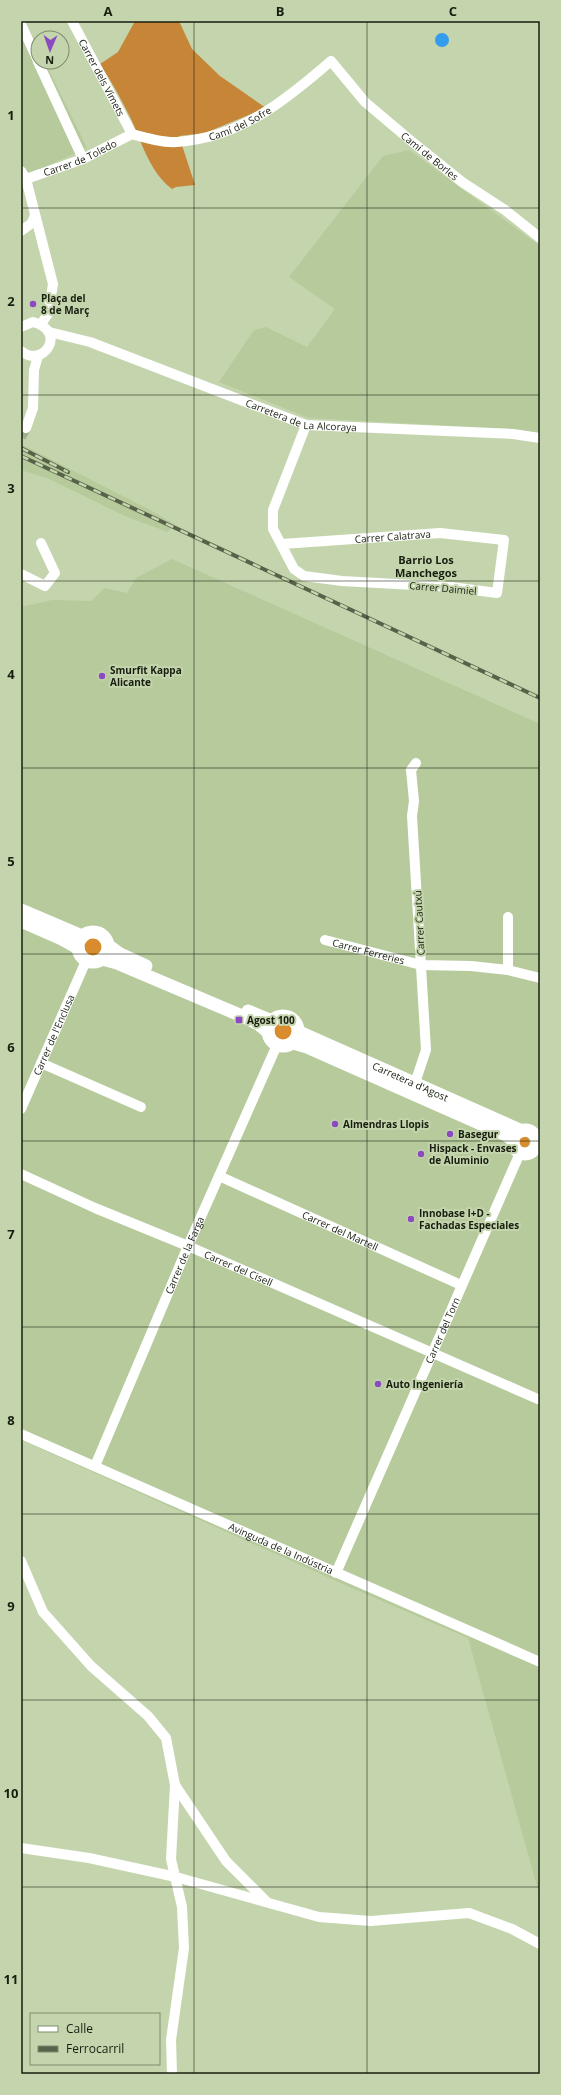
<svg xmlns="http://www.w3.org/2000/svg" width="561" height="2095" font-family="'Open Sans',sans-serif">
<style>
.built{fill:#b6ca9c}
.green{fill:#d98c2d}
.forest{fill:#c78538}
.water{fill:#359ced}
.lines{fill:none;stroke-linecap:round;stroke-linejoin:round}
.minor-tunnel{stroke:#a2b08d;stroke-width:10;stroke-dasharray:10 5;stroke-linecap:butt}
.minor{stroke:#fff;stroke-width:10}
.major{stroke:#fff;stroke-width:13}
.rail-casing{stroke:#586249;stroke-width:4}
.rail{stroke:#c4d5ad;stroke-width:2.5;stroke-dasharray:8;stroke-linecap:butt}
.grid{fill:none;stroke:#181e0f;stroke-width:1;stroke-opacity:0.55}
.poi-dot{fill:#8b4abf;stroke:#c4d5ad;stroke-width:1.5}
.labels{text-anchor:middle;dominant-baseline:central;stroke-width:4;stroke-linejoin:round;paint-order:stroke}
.street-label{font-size:10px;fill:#181e0f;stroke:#c4d5ad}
.poi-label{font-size:10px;font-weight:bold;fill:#181e0f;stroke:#c4d5ad;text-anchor:start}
.neighbourhood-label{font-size:11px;font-weight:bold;fill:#181e0f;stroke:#c4d5ad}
.neatline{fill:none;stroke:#181e0f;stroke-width:1.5}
.grid-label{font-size:13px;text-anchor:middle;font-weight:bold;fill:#181e0f}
</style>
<rect width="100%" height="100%" fill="#c4d5ad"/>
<!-- built -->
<g class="built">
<polygon points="21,21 25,21 38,47 38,62 45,62 87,148 28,175 21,164"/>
<polygon points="409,150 540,246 540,434 508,429 309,418 219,382 254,330 266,327 307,347 335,309 289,277 383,156"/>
<polygon points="21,444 152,511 174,524 168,532 127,517 47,478 21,470"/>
<polygon points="172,559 540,724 540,1897 468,1638 354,1589 21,1440 21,607 52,600 91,601 105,588 127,593 136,578"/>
</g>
<!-- green -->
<g class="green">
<circle cx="93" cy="947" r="10"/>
<circle cx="283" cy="1031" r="10"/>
<circle cx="524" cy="1142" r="5.5"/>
</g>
<!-- forest -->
<path class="forest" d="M135,21H179L192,49L220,76L266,108L205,133L179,136L195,185L176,187L172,189C150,172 143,146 132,121C122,101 112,82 100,64L118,52Z"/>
<!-- water -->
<circle class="water" cx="442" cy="40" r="7"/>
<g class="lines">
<!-- minor-tunnel -->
<polyline class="minor-tunnel" points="21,437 26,428"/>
<!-- minor -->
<g class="minor">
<path id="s1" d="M72,21L132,134"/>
<polyline points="21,24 38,61"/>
<polyline points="38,62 83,159"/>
<path id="s2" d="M132,134C146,138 163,143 177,142C240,138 286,100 331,61L365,102L410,140L462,182L505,210L540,238"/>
<polyline points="21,171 26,179 53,284 48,314 41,324"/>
<path id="s3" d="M26,179L83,159L132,134"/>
<polyline points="21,231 32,223 35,215"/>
<path d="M21,327L33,322C69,332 42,369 21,351"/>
<path id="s4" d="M49,332L90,342L306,425L513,434L540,438"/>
<polyline points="26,428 33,408 34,370 38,356"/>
<path id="s5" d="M282,544L440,533L504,540L497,593L451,587L342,581L304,576L294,569L273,529V510L306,425"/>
<polyline points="21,574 45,586 55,573 41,543"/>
<path id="s6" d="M325,940L421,965L471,966L508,970V917"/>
<polyline points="508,970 540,978"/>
<polyline points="41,1063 141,1107"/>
<polyline points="415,1083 426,1050 412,816 414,801 411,770 416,763"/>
<path id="s7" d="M21,1109L86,961"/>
<path id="s8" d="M21,1174L95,1208L188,1246L540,1400"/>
<path id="s9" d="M219,1176L461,1285"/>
<path id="s10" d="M21,1434L540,1662"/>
<path id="s11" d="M95,1466L188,1246L277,1045"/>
<polyline points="21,1561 43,1612 91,1666 148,1716 166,1738 175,1785 171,1859 182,1907 184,1948 171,2040 172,2074"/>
<path id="s12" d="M336,1573L520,1153"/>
<polyline points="175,1785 226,1861 266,1901"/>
<polyline points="21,1848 89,1858 176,1877 319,1917 371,1921 469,1913 512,1929 540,1944"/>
</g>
<!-- major -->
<g class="major">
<polyline points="21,910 82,936"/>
<polyline points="21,921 62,939 78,948"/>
<circle cx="93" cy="947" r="15"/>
<polyline points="109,946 120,954 146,966"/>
<polyline points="102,959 117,963 242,1016 258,1024 268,1032"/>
<polyline points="248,1011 272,1021"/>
<circle cx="283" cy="1031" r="15"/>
<path id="s13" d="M299,1032L522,1131"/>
<polyline points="293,1043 307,1047 506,1135 513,1140"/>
<circle cx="525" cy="1142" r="12"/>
</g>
<!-- rail casing -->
<g class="rail-casing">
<g id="rail">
<polyline points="21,448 68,472"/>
<polyline points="21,456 540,698"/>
</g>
</g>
<!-- rail -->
<use href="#rail" class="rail"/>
</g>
<!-- grid -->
<path class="grid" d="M194,21V2074M367,21V2074M21,208H540M21,395H540M21,581H540M21,768H540M21,954H540M21,1141H540M21,1327H540M21,1514H540M21,1700H540M21,1887H540"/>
<!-- markers -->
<g class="poi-dot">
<circle cx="33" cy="304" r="4"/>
<circle cx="102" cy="676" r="4"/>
<rect x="235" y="1016" width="8" height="8" rx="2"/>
<circle cx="335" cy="1124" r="4"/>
<circle cx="450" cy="1134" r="4"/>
<circle cx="421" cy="1154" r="4"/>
<circle cx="411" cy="1219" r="4"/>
<circle cx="378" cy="1384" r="4"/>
</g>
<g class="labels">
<!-- street labels -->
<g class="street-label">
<text stroke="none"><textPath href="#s1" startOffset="64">Carrer dels Vímets</textPath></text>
<text stroke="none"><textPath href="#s2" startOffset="112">Camí del Sofre</textPath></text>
<text stroke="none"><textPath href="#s2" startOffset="361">Camí de Borles</textPath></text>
<text stroke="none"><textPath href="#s3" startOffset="58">Carrer de Toledo</textPath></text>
<text stroke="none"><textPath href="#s4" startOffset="267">Carretera de La Alcoraya</textPath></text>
<text stroke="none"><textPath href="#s5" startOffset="111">Carrer Calatrava</textPath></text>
<text transform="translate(443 588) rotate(5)">Carrer Daimiel</text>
<text transform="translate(419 923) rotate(-93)">Carrer Cautxú</text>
<text stroke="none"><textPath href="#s6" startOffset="45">Carrer Ferreries</textPath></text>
<text stroke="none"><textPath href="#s7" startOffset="81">Carrer de l'Enclusa</textPath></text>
<text stroke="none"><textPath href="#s13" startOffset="122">Carretera d'Agost</textPath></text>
<text stroke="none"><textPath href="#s9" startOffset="133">Carrer del Martell</textPath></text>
<text stroke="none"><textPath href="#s11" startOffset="229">Carrer de la Farga</textPath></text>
<text stroke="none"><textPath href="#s8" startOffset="237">Carrer del Cisell</textPath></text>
<text stroke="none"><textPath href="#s12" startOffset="265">Carrer del Torn</textPath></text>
<text stroke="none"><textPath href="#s10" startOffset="284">Avinguda de la Indústria</textPath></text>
</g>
<!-- poi labels -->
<g class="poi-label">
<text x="41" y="298">Plaça del<tspan x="41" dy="12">8 de Març</tspan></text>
<text x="110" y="670">Smurfit Kappa<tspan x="110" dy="12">Alicante</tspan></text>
<text x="247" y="1020">Agost 100</text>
<text x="343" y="1124">Almendras Llopis</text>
<text x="458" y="1134">Basegur</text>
<text x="429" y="1148">Hispack - Envases<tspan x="429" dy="12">de Aluminio</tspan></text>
<text x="419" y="1213">Innobase I+D -<tspan x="419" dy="12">Fachadas Especiales</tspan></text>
<text x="386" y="1384">Auto Ingeniería</text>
</g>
<!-- neighbourhood labels -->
<g class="neighbourhood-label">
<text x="426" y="559">Barrio Los<tspan x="426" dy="13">Manchegos</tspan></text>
</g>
</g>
<!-- border -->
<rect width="561" height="2095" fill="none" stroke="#c4d5ad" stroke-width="44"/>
<!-- legend -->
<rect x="30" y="2013" width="130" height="52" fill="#c4d5ad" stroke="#7f8c6e"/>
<rect x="38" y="2026" width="20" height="6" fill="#ffffff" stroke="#7f8c6e"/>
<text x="66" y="2033" font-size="12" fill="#181e0f">Calle</text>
<rect x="38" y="2046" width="20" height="6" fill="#586249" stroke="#7f8c6e"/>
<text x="66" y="2053" font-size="12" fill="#181e0f">Ferrocarril</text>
<!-- north arrow -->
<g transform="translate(50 50) rotate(182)"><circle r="19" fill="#c4d5ad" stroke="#7f8c6e"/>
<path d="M0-3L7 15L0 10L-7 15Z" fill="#8b4abf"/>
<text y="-6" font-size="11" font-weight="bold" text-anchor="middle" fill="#181e0f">N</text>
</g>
<rect x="22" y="22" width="517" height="2051" class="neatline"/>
<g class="grid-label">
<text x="108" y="16">A</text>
<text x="280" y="16">B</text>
<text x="453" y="16">C</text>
<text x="11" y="120">1</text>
<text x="11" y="306">2</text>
<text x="11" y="493">3</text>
<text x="11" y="679">4</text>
<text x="11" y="866">5</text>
<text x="11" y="1052">6</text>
<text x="11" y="1239">7</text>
<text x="11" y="1425">8</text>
<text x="11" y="1611">9</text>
<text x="11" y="1798">10</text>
<text x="11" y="1984">11</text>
</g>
</svg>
